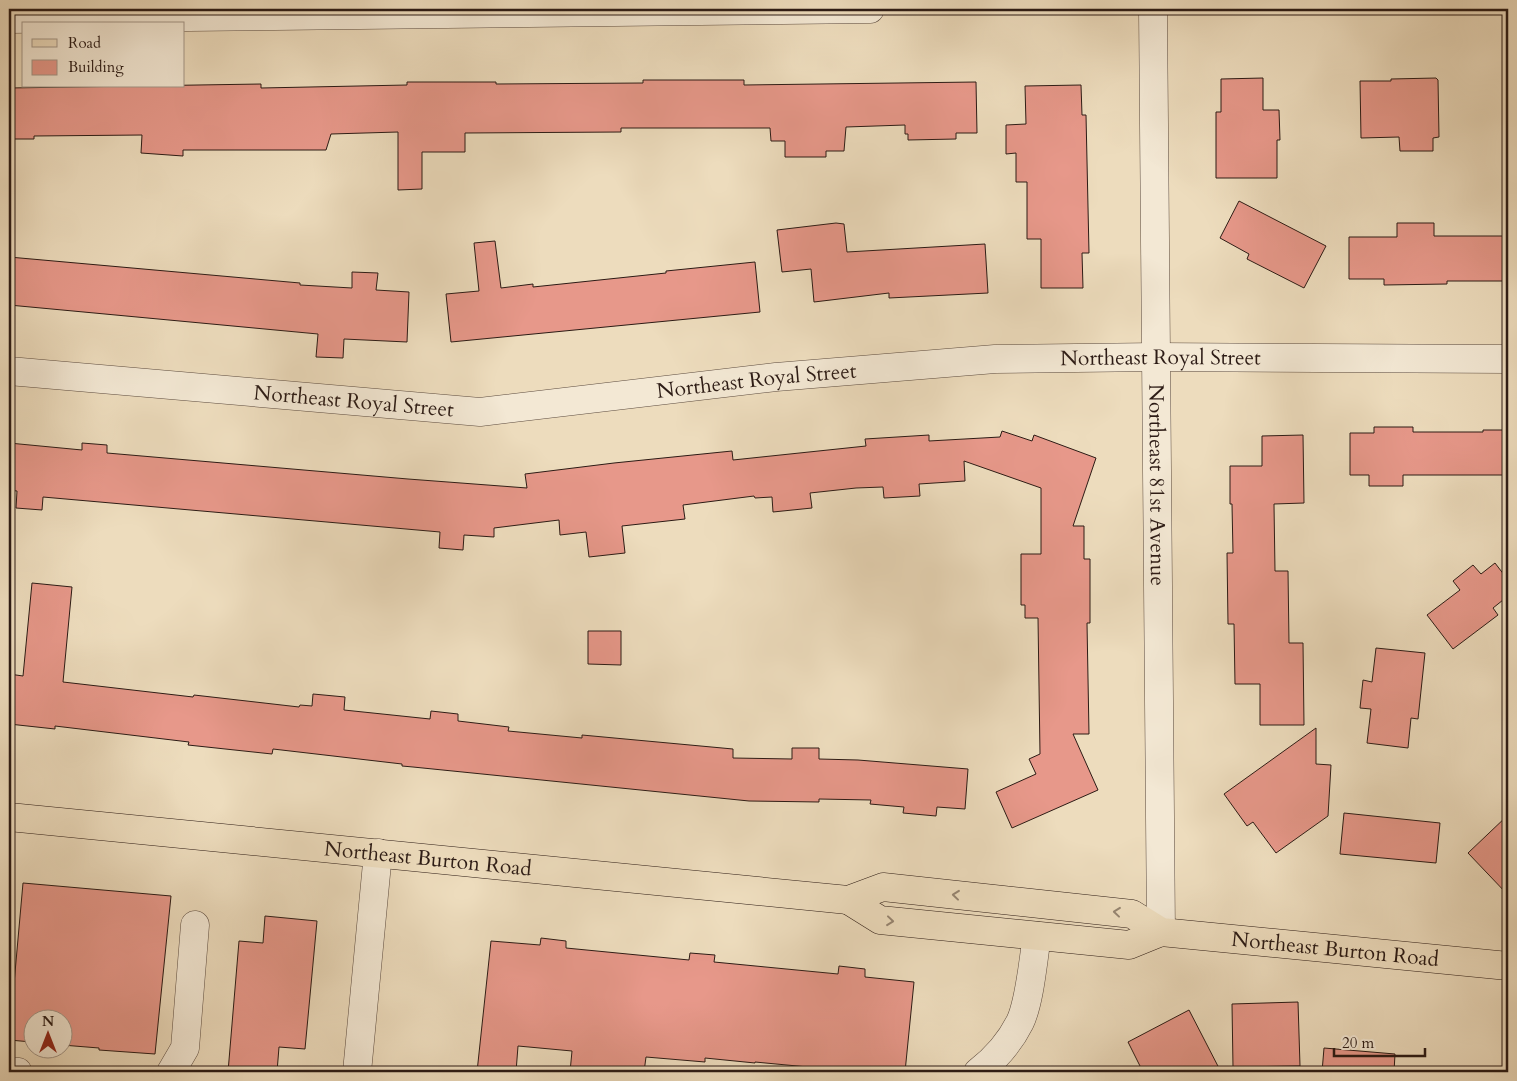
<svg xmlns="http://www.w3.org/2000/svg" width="1517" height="1081" font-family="Cardo,serif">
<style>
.building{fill:#e7988a;stroke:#2c1b15}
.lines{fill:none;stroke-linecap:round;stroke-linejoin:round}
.minor-casing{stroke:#5c4b3f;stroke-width:29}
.major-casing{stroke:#2c1b15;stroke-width:29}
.minor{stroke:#f3e8d4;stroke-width:28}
.major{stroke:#eddcbd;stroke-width:28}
.oneway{stroke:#968571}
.labels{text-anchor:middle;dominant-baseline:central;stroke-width:5;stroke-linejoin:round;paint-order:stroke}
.street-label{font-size:21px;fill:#2c1b15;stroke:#f3e8d4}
</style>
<rect width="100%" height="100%" fill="#eddcbd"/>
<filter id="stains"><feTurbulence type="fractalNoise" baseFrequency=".004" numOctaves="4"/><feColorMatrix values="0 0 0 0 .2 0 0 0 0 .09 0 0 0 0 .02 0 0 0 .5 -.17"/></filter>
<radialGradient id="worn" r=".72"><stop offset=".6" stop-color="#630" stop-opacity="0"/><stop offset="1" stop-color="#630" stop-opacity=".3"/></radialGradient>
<!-- building -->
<g class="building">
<polygon points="1263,78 1263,110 1279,110 1280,140 1277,140 1277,178 1216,178 1216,112 1221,112 1221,79"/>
<polygon points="1436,78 1438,80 1439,137 1433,138 1433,151 1400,151 1399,137 1361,138 1360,81 1391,81 1391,79"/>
<polygon points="643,80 744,80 744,85 976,82 977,133 956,133 956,139 908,140 908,134 905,134 905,125 846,127 844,151 826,151 826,157 785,157 785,141 771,141 770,128 621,128 621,132 465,133 465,152 422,152 422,189 398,190 398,132 331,134 326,150 183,150 183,156 141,153 142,135 34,136 34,139 9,139 9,88 261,84 261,88 407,85 407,82 496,82 496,84 643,83"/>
<polygon points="1081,85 1082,115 1086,115 1089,253 1082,253 1083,288 1041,288 1041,239 1027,239 1027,182 1016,182 1016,153 1006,154 1006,125 1026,124 1025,86"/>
<polygon points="1239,201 1326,246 1304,288 1247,259 1249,254 1220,238"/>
<polygon points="836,223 844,224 847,252 985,244 988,293 889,298 889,293 814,302 811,269 782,272 777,230"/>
<polygon points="1397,223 1434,223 1434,236 1508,236 1508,281 1447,281 1447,284 1384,285 1384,279 1349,279 1349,237 1397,237"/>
<polygon points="495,241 501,288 533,284 533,287 666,273 666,271 755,262 760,312 451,342 446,294 479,291 474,243"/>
<polygon points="9,257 300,283 300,285 352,288 352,272 378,273 376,290 409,292 407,342 344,339 343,358 316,357 318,334 9,305"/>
<polygon points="1374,427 1413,427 1413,432 1483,432 1483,430 1508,430 1508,475 1403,475 1403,486 1369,486 1369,475 1350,475 1350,433 1374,433"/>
<polygon points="1002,431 1032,441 1034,435 1096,458 1073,526 1084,526 1084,559 1090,559 1090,623 1087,623 1089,734 1073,734 1098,790 1012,828 996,792 1036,774 1029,759 1040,754 1038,618 1025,618 1025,605 1021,605 1021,554 1041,554 1041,488 964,461 965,481 919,484 920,496 884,498 883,487 856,488 810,493 812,508 773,512 772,497 755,498 754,496 683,505 685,519 622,526 625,553 589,557 586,532 560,535 559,520 494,528 494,537 464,535 463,550 439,548 440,532 43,497 42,510 16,508 17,491 9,490 9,443 82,450 82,443 107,445 107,453 408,479 527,488 525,474 614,463 732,451 733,460 866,446 865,439 929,435 929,441 1000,437"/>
<polygon points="1303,435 1304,503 1274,504 1275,571 1288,571 1289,643 1303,643 1304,725 1260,725 1260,684 1235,684 1234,624 1228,624 1227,553 1233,553 1232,504 1230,504 1230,466 1262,466 1262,436"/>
<polygon points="1495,563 1508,580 1508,596 1493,608 1498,615 1453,649 1427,615 1460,590 1453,581 1473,565 1481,574"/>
<polygon points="32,583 72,587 63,682 193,697 194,695 299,707 300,705 312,706 313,694 345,697 344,710 430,719 431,711 458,714 458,721 509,727 508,731 582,738 582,735 733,749 733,758 792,759 792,748 819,748 819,759 858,760 968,769 965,809 937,807 936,816 903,813 904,807 870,804 871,800 819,799 819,802 749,801 413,767 402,766 402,764 273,749 272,754 188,745 189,742 55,726 55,729 9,724 9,674 23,676"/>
<polygon points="588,631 621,631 621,665 588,664"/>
<polygon points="1376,648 1425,653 1418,719 1411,718 1408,748 1367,743 1371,709 1360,708 1363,680 1372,682"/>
<polygon points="1316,728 1316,764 1331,765 1328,816 1276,853 1253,822 1247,826 1224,794"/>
<polygon points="1344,813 1440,823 1436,863 1340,854"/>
<polygon points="1508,815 1508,895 1468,853"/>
<polygon points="23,883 171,896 155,1054 99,1050 99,1048 62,1045 62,1018 32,1018 32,1042 9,1040"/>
<polygon points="265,916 317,921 305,1049 279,1047 277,1072 228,1072 239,941 263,943"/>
<polygon points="541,938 566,941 566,948 689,960 690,953 715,955 714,962 838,974 839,966 865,969 865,977 914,982 905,1072 829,1072 829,1069 755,1062 755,1063 705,1058 705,1062 646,1057 644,1072 570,1072 572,1051 518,1046 516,1072 477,1072 491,941 540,945"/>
<polygon points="1298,1002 1300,1066 1233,1067 1232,1004"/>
<polygon points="1189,1010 1221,1072 1143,1072 1128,1042"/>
<polygon points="1324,1048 1395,1054 1394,1072 1322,1072"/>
</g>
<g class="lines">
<!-- minor casing -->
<g class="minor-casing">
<g id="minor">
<path id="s1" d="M1153,9L1161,932"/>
<polyline points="9,19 870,9"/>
<path id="s2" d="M9,371L480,412L776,377L995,359L1156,357L1508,359"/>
<polyline points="9,1071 18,1072"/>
<polyline points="171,1072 185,1048 195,925"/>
<polyline points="357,1072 378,853"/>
<path d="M978,1072C995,1059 1010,1042 1020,1022C1030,1001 1033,960 1037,936"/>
</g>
</g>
<!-- major casing -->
<g class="major-casing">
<g id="major">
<path id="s3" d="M9,817L848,900L883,887L1132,914L1161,932L1508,966"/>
<polyline points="848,900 880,920 1129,945 1161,932"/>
</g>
</g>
<!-- minor -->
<use href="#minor" class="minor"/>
<!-- major -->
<use href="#major" class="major"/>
</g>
<!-- one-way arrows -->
<defs><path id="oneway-chevron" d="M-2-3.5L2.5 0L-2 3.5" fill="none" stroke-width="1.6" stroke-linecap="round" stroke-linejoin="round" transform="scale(1.25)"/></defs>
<g class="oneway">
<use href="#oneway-chevron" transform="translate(956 895) rotate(-174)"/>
<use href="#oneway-chevron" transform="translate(1117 912) rotate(-174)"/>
<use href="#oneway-chevron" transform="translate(890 921) rotate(6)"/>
</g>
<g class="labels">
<!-- street labels -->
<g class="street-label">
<text stroke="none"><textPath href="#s2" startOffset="1156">Northeast Royal Street</textPath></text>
<text stroke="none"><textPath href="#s2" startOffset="751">Northeast Royal Street</textPath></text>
<text stroke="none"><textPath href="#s2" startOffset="346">Northeast Royal Street</textPath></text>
<text stroke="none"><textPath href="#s1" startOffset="476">Northeast 81st Avenue</textPath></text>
<text stroke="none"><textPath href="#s3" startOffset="421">Northeast Burton Road</textPath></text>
<text stroke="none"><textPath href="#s3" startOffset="1340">Northeast Burton Road</textPath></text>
</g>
</g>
<!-- margin -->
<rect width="1517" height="1081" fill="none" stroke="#eddcbd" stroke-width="30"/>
<rect x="10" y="10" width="1497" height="1061" fill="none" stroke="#2c1b15" stroke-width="2.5"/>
<rect x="15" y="15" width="1487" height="1051" fill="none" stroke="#2c1b15"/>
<!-- legend -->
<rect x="22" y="22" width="162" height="65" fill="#f3e8d4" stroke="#a39688"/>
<rect x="32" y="39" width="25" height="8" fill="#eddcbd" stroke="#a39688"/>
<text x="68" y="48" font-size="15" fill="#2c1b15">Road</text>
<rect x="32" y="60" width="25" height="15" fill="#e7988a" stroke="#a39688"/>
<text x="68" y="72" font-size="15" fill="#2c1b15">Building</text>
<!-- north arrow -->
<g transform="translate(48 1034)"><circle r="24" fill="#f3e8d4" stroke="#a39688"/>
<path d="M0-4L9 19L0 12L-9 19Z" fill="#8f2418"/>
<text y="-8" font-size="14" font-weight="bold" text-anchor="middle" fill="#2c1b15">N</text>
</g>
<!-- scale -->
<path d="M1334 1048v8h91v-8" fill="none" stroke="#2c1b15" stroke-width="2.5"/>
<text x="1342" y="1048" font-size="15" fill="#2c1b15" stroke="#f3e8d4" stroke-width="4" paint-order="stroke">20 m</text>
<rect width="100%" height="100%" filter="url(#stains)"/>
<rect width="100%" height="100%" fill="url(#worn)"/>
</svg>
